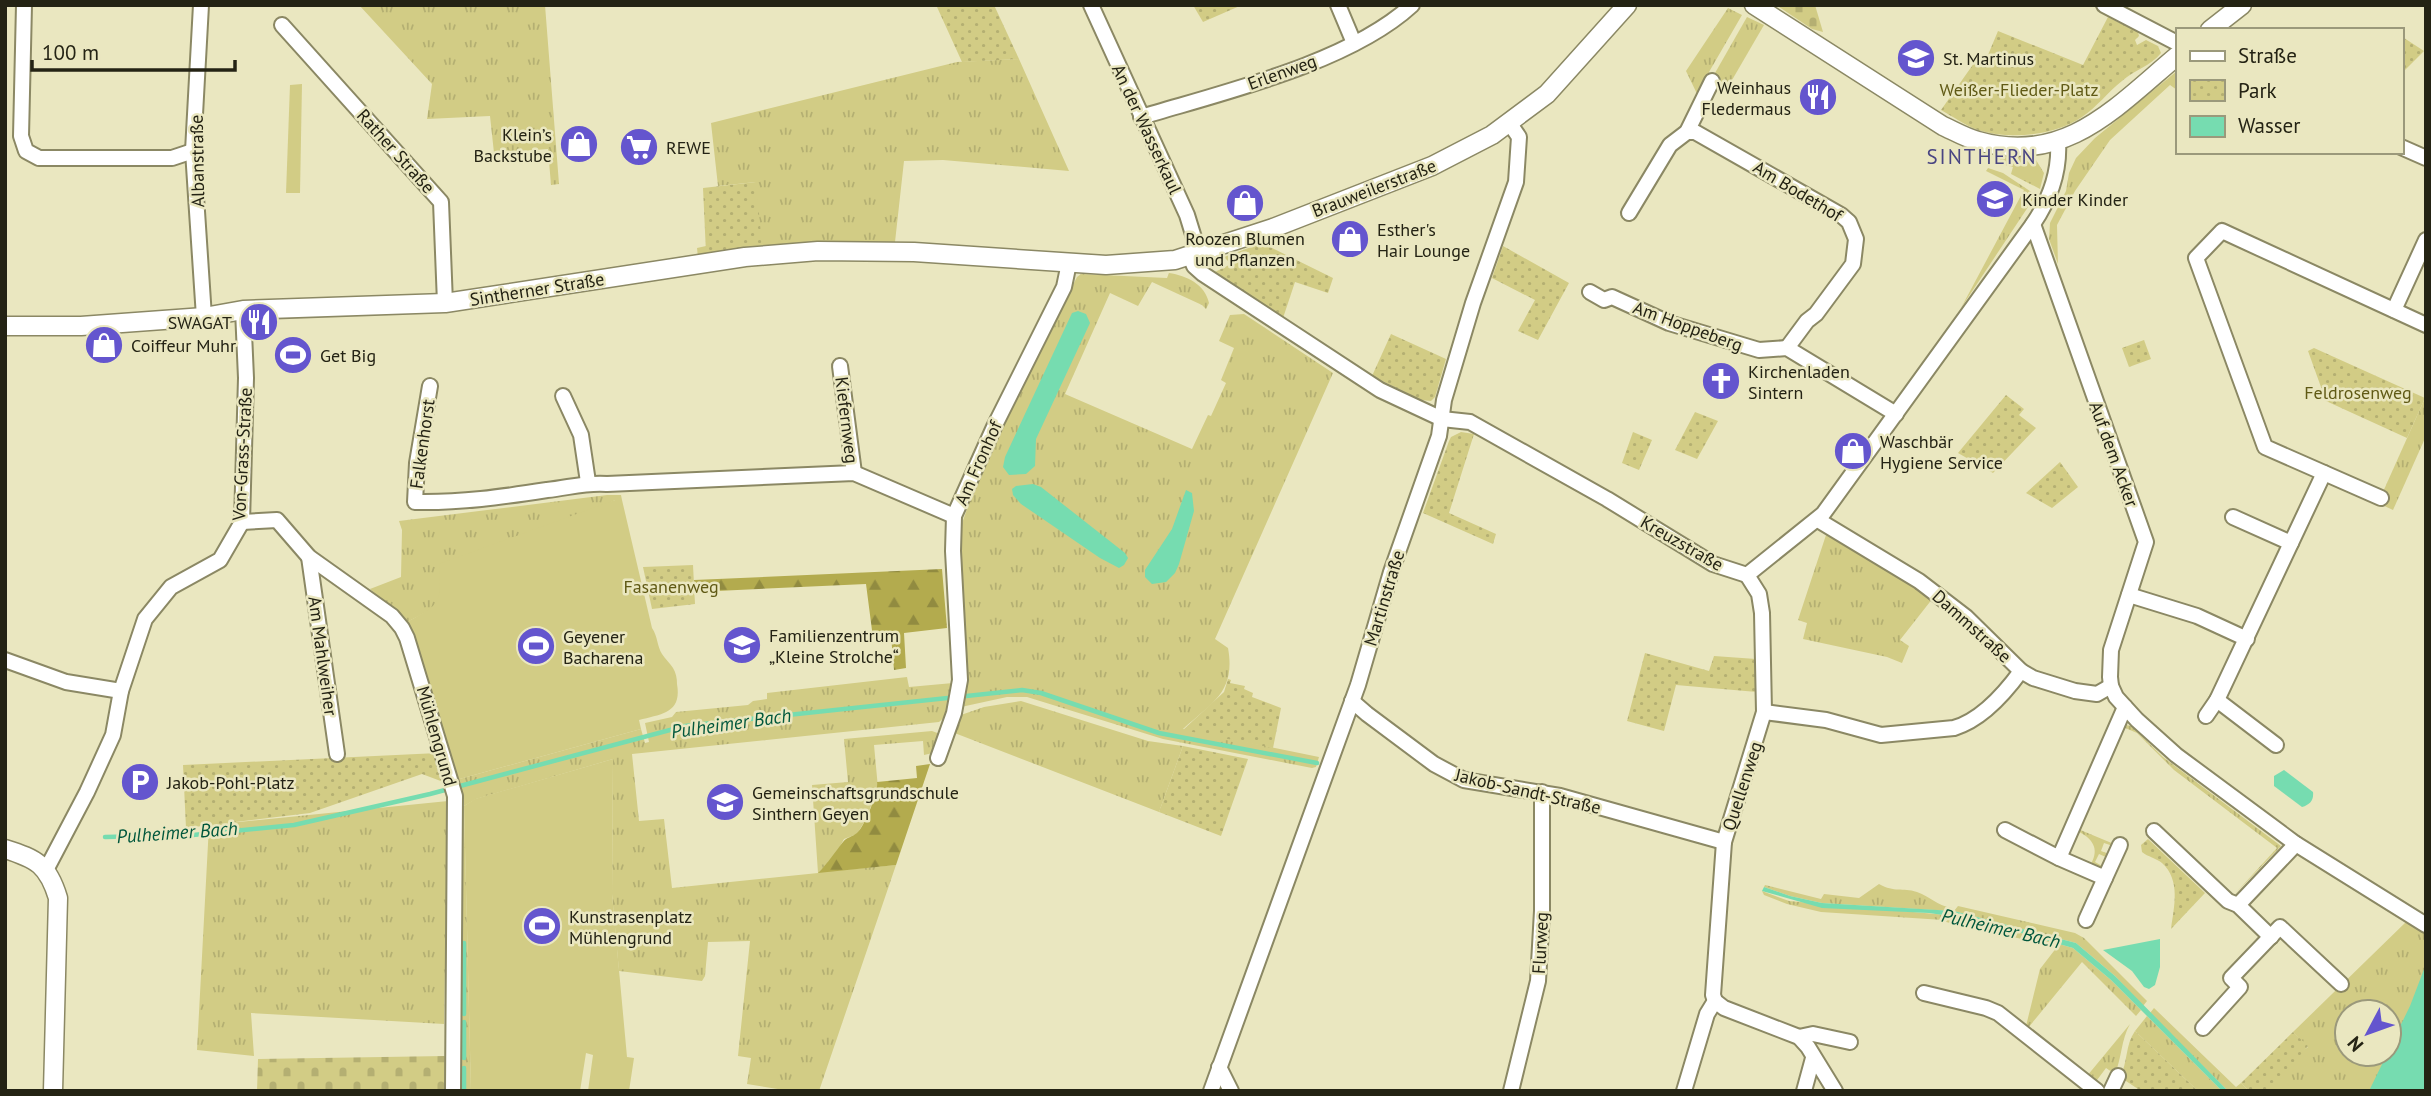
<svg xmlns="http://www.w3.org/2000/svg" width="2431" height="1096" font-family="'PT Sans',sans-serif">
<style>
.grass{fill:url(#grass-tufts);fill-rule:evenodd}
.forest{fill:url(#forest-firs)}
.cemetery{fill:url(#cemetery-stones)}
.park{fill:url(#park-dots)}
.pitch{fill:#d2cc85}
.water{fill:#76dcb0}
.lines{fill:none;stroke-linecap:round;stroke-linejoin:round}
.stream{stroke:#76dcb0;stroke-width:4.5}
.minor-casing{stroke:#8b8864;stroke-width:18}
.tertiary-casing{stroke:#8b8864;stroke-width:21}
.minor{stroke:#fff;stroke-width:14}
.tertiary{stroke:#fff;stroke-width:18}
.labels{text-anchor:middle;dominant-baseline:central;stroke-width:5;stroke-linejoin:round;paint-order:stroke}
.poi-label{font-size:18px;fill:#242314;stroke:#eae7c0;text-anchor:start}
.street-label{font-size:18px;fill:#242314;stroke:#eae7c0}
.park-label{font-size:18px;fill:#605a15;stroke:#eae7c0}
.water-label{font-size:19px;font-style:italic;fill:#00573c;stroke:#eae7c0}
.quarter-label{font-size:21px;letter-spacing:2px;fill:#494582;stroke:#eae7c0}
</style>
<defs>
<pattern id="grass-tufts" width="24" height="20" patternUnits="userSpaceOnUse" patternTransform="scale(1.75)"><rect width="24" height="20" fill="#d2cc85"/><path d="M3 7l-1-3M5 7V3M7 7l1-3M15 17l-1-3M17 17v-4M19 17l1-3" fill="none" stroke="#b4af72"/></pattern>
<pattern id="forest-firs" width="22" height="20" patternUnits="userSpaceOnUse" patternTransform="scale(1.75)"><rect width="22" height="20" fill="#b3ab4e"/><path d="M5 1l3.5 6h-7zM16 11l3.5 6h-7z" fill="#918b40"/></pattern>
<pattern id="cemetery-stones" width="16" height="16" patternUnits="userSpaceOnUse" patternTransform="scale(1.75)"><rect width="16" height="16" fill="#d2cc85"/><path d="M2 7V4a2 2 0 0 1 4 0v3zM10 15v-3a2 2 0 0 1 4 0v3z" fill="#b4af72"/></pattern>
<pattern id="park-dots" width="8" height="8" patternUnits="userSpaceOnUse" patternTransform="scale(1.75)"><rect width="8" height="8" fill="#d2cc85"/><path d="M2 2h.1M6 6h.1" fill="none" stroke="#b4af72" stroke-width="1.8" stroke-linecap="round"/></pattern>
</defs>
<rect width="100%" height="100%" fill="#eae7c0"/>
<!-- grass -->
<g class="grass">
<polygon points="359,5 545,5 559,184 551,185 548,149 494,153 490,116 427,119 432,84"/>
<polygon points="1728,8 1742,15 1709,72 1711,81 1700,100 1686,71"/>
<polygon points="1747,17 1764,25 1728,87 1716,81 1715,73"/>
<polygon points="1019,59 1069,171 943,160 904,161 895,242 805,245 698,258 697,248 706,246 706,252 756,182 718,186 711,123 957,62"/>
<polygon points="2177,71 2177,90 2170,85 2110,140 2075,191 2057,225 2058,264 2049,239 2050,223 2066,191 2069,173 2076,158 2095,138"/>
<polygon points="1998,157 2027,157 2036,160 2044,173 2040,189 2011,174 2013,167 1996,163"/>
<polygon points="1988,168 2003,173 2036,195 1961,308 2024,190 1986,171"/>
<path d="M1169,273C1187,276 1205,284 1209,303L1206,309L1202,305L1152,282L1138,306L1110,293L1065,394L1192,449L1208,415L1211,416L1226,383L1221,380L1234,348L1219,341L1230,315L1244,314L1333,373L1215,639L1228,648C1236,692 1212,703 1183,729L1319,757L1316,767L1312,768L1163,739L1027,697H1007L961,707L960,529L984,461L1077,277L1081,274L1167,278Z"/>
<polygon points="2425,398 2426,436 2393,510 2378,503"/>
<polygon points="607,495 621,495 622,500 615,500 440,596 434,608 405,623 403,619 370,589 401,577 402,530 399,521"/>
<polygon points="1826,535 1897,572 1933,598 1900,640 1909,646 1902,663 1887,657 1803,639 1807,623 1798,620"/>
<path d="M907,677L909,687L953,683C951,698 952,713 939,722L632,754L639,821L664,819L672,888L818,873L812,785L848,782L844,739L932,731L940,734L933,753L924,755L923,741L874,745L878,788L866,819L857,834L844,839L836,854L819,872L896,865L819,1091H790L747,1084L751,1058L738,1056L750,941L708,942L705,976L702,981L619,971L612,894L613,759L476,799L464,806L471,1091H458L460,805L464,806V796H461L456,780L641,729L645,743L649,742L645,723L672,717L676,712L748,705L753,701L767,699V693Z"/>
<polygon points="1021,701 1148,741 1183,746 1159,812 952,732 958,716 984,707"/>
<polygon points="2126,725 2131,726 2163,757 2281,846 2232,897 2277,848 2174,770 2137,733 2123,727"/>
<polygon points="448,801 444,1024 251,1013 254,1056 197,1050 209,825"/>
<path d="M2078,829L2114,844L2113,846L2104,843L2101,851L2109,854L2108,858L2099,854L2095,862L2104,867L2103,869L2091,864C2100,848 2092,838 2077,831Z"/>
<path d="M1879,884C1895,893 1902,887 1917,892C1931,897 1936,905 1952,908L1950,911L1822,903L1790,896L1764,887L1765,885L1821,899L1824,894L1859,898Z"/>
<polygon points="1762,891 1789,901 1947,915 1943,920 1821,912 1787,904 1764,895"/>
<polygon points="1958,906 2075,933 2084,938 2147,1001 2143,1006 2115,976 2076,943 1954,911"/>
<polygon points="1950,916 1993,925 2073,948 2111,980 2141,1010 2136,1016 2082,962 2028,1028 2026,1026 2040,969 2057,947 1946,922"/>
<path d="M2407,921L2426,932V1091H2228L2150,1013L2154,1008L2236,1087L2241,1083L2248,1090L2308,1047L2293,1032ZM2347,1012H2389V1054H2347Z"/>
<polygon points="2147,1016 2222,1091 2198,1091 2135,1031"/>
<path d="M2130,1024C2121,1040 2122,1057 2115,1074L2106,1068L2097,1080L2093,1081L2087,1076Z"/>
</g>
<!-- forest -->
<g class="forest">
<polygon points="942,569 947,628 904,633 906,668 894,670 891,636 873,638 866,584 695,592 694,580"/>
<path d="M930,764L896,865L818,873C828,863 835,852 843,842C847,837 852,837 857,833C865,826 879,790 877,782L917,778L916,766Z"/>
</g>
<!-- cemetery -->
<g class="cemetery">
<polygon points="1776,5 1815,5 1823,32 1812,29"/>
<polygon points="445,1056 445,1091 257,1091 258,1059"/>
</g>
<!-- park -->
<g class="park">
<polygon points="940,5 994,5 1019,59 962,62 937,7"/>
<polygon points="1193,5 1242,5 1203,22"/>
<path d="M2108,17L2138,32L2139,36L2135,40L2137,45L2146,40L2158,46L2161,53C2151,66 2134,70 2122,81C2108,92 2097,107 2082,117C2055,136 2009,140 1978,130C1964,125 1954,117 1941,110L1979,56L1988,55L1998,31L2083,65Z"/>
<polygon points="2401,36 2424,51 2401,74"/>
<polygon points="756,182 762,245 706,253 703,188"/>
<polygon points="1262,243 1333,278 1328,293 1295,282 1283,318 1215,272 1231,264 1224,257"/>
<polygon points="1503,246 1569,283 1538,340 1518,331 1535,300 1492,278"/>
<polygon points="1391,334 1446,359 1435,397 1431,401 1421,400 1372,376"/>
<polygon points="2144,340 2151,359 2129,367 2122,348"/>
<polygon points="2314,348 2425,398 2407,438 2326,401 2308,351"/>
<polygon points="2006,395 2024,409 2019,415 2036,428 1993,473 1958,453"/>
<polygon points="1695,412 1718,421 1697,459 1675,450"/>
<polygon points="1461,432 1474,434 1449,513 1496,534 1493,544 1423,513 1449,441 1451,437"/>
<polygon points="1633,432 1652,440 1639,470 1622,463"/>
<polygon points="2060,462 2078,487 2052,508 2026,493"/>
<polygon points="693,565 695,604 652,609 643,567"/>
<polygon points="1645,653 1709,671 1714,656 1756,659 1757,692 1676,685 1664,731 1627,721"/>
<polygon points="1228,679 1231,680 1230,683 1245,686 1244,689 1253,693 1252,697 1281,708 1273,748 1183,730 1224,692"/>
<polygon points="1183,746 1248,759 1221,836 1159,812"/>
<polygon points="438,753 446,783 422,774 310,813 186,828 183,765"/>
<path d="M2148,839L2205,893L2171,929C2174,907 2181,880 2162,863C2156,858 2148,857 2142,852L2141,845Z"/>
<path d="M2135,1031L2198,1091H2141L2120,1077C2128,1062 2125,1045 2135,1031Z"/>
<polygon points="2293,1032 2308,1046 2270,1090 2248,1090 2241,1083"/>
</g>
<!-- pitch -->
<g class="pitch">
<polygon points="302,84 300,193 286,193 290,85"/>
<path d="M615,500H622L652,628C658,637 657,646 662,654C665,659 670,663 673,668C676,673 677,678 677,684C682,713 662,714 639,720L641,729L456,780L405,623C442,603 441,605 439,564Z"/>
<polygon points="613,759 612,894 627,1057 634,1058 629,1091 588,1091 593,1055 586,1053 580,1091 471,1091 464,806 475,799"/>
</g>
<!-- water -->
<g class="water">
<polygon points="1078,311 1086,314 1090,323 1036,439 1035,466 1026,474 1009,475 1003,467 1005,457 1072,313"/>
<polygon points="1033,484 1041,487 1125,553 1128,558 1124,565 1119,568 1100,558 1021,504 1013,495 1012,489 1016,486"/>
<polygon points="1186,490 1192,493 1194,511 1179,564 1175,573 1166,582 1152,584 1145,577 1145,570 1172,529"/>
<path d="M2284,770L2313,792C2314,800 2310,805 2302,807L2274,786V776Z"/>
<polygon points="1764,887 1790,896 1822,903 1954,911 2076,943 2115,976 2228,1091 2222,1091 2111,980 2073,948 1993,925 1950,916 1929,913 1822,908 1762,891"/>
<polygon points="2160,939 2160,967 2155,985 2149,989 2144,987 2132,971 2103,950"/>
<polygon points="2426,964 2426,1091 2369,1091 2387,1054 2389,1054 2389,1049 2410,1006"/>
</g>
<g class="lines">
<!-- stream -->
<g class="stream">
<polyline points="105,837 193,835 294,825 430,794 685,726 1022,690 1041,693 1159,733 1317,763"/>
<polyline points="464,943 464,1014"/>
<polyline points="464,1058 464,1022"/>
<polyline points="464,1068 464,1091"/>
</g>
<!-- minor casing -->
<g class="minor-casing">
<g id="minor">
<polyline points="24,5 21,136 26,151 39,158 172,158 193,151"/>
<polyline points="201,5 193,151 204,317"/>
<polyline points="1091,5 1187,215 1199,254"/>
<polyline points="1338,5 1354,43"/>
<polyline points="2104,5 2177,43"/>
<polyline points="282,25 441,202 445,303"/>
<path d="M1141,117C1224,92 1349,63 1412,5"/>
<polyline points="1687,132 1695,132 1841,215 1849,222 1856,239 1853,264 1816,314 1807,321 1787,348"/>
<polyline points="2401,147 2426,158"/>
<polyline points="1629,213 1670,145 1687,132 1712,81"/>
<polyline points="2033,224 2146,542 2111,650 2110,677 2111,686 2116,697 2137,720 2176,755 2296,844 2426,925"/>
<polyline points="1190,256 1194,266 1203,274 1380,390 1442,419 1470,422 1607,499 1713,564 1747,575"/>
<polyline points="1590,292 1604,300 1612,297 1669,323 1759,350 1787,348 1896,414"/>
<polyline points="2394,310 2426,240"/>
<polyline points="840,366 854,473"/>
<path d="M430,386L417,463L415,502C460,503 502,497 547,490C568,488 586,482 607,484L854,473L954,516"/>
<polyline points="563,396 581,435 588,482"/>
<polyline points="2381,498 2265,447 2196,258 2222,231 2426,325"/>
<polyline points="2233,517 2291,543"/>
<polyline points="1818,520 1919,581 1966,617 2021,671 2033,678 2075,691 2097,694 2111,686"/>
<polyline points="242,522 277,520 309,557 392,616 402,628 407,638 455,796 453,1091"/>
<polyline points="309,557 337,754"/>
<polyline points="1747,575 1759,594 1762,613 1764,712 1724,842 1713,995 1715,1001 1724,1008 1799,1037 1808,1047 1835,1091"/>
<path d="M1747,575L1823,514L2033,224C2050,199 2060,173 2058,142"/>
<polyline points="2129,595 2197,616 2247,639"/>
<polyline points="5,660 66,682 121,691"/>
<polyline points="2217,700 2276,745"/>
<polyline points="1352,701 1367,714 1434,764 1464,780 1560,796 1724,842"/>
<path d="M1764,712L1826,720L1881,735L1954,728C1981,720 2005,693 2021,671"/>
<polyline points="2206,716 2217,700 2324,473"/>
<polyline points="938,758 954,713 960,680 953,551 954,516 994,427 1064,287 1069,263"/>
<polyline points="2005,830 2059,858 2125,707"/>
<polyline points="2154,831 2228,901 2238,905 2271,937"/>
<polyline points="2059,858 2105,878 2120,845"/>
<polyline points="46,870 87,792 113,735 121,691 145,619 171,587 220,560 242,522 246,378 243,310"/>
<polyline points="2238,905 2296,844"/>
<polyline points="2086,920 2105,878"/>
<polyline points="1924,993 1986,1008 1998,1013 2097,1091"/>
<polyline points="2203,1028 2240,987 2231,978 2280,927 2341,984"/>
<polyline points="1799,1037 1813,1034 1850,1042"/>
<polyline points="1219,1067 1231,1091"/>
<polyline points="1211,1091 1358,685 1391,572 1439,436 1444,400 1473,303 1516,182 1519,137 1510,124"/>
<polyline points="1511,1091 1538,981 1542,911 1542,792"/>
<polyline points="1684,1091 1707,1014 1715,1001"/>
<polyline points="1804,1091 1813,1058"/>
<polyline points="2111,1091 2118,1076"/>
</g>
</g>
<!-- tertiary casing -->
<g class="tertiary-casing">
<g id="tertiary">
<path d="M1754,5L1943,126C1954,131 1966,138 1978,141C2065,166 2116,107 2177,56"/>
<polyline points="2210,30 2242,5"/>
<polyline points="5,326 81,326 204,317 243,310 445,303 745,257 818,251 914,252 1106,265 1175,260 1273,228 1432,166 1492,135 1547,94 1627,5"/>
<path d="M5,849C37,859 48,865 58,898L53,1091"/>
</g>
</g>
<!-- minor -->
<use href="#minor" class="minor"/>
<!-- tertiary -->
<use href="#tertiary" class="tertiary"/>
</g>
<!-- icons -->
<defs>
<g id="school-disc" transform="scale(2.0125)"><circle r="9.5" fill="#6455ce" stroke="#eae7c0"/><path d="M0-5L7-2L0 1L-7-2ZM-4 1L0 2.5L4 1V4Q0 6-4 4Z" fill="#fff"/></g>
<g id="restaurant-disc" transform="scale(2.0125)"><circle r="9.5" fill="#6455ce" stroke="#eae7c0"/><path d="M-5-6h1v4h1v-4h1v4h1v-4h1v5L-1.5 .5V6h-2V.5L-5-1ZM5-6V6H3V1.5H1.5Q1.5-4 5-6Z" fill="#fff"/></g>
<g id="shop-disc" transform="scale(2.0125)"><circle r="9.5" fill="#6455ce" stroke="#eae7c0"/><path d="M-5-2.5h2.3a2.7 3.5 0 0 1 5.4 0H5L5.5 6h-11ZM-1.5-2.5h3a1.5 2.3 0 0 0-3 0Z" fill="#fff"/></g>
<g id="supermarket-disc" transform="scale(2.0125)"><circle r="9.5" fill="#6455ce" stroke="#eae7c0"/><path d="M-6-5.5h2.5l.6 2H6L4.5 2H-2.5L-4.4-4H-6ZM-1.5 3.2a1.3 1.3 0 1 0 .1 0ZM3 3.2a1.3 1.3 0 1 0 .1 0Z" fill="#fff"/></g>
<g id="stadium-disc" transform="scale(2.0125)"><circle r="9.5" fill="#6455ce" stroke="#eae7c0"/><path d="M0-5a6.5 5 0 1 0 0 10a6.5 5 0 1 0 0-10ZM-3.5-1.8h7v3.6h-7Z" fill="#fff"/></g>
<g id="church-disc" transform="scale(2.0125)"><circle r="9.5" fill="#6455ce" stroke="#eae7c0"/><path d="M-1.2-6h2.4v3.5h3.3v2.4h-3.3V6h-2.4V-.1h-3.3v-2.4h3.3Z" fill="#fff"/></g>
<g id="parking-disc" transform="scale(2.0125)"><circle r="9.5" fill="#6455ce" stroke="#eae7c0"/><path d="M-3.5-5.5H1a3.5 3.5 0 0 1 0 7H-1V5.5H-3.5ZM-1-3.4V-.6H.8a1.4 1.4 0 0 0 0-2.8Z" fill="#fff"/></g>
</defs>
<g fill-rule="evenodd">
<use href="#school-disc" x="1916" y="58"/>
<use href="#restaurant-disc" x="1818" y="97"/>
<use href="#shop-disc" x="579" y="144"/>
<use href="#supermarket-disc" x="639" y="147"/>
<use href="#school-disc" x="1995" y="199"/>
<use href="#shop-disc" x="1245" y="203"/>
<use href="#shop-disc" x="1350" y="239"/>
<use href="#restaurant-disc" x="259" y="322"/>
<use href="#shop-disc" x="104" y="345"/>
<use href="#stadium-disc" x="293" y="355"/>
<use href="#church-disc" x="1721" y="381"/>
<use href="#shop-disc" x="1853" y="451"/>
<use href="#school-disc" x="742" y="645"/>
<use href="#stadium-disc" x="536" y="646"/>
<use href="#parking-disc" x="140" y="782"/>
<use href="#school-disc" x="725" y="802"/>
<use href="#stadium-disc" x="542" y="926"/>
</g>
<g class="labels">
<!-- poi labels -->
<g class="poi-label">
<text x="1943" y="58">St. Martinus</text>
<text x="1791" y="87" text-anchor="end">Weinhaus<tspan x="1791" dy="21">Fledermaus</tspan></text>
<text x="552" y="134" text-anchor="end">Klein’s<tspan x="552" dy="21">Backstube</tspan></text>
<text x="666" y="147">REWE</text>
<text x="2022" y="199">Kinder Kinder</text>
<text x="1377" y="229">Esther's<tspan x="1377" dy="21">Hair Lounge</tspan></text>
<text x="1245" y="238" text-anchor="middle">Roozen Blumen<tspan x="1245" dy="21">und Pflanzen</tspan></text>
<text x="232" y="322" text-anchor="end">SWAGAT</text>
<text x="131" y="345">Coiffeur Muhr</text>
<text x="320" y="355">Get Big</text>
<text x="1748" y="371">Kirchenladen<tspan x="1748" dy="21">Sintern</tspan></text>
<text x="1880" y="441">Waschbär<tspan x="1880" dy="21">Hygiene Service</tspan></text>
<text x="769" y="635">Familienzentrum<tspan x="769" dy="21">„Kleine Strolche“</tspan></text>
<text x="563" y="636">Geyener<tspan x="563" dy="21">Bacharena</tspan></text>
<text x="167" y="782">Jakob-Pohl-Platz</text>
<text x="752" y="792">Gemeinschaftsgrundschule<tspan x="752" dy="21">Sinthern Geyen</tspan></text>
<text x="569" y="916">Kunstrasenplatz<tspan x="569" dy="21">Mühlengrund</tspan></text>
</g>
<!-- street labels -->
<g class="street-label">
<text transform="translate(1282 72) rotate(-20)">Erlenweg</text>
<text transform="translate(1147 129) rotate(65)">An der Wasserkaul</text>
<text transform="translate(396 151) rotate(48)">Rather Straße</text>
<text transform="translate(197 161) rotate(-91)">Albanstraße</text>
<text transform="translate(1374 188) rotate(-21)">Brauweilerstraße</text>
<text transform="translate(1798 191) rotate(31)">Am Bodethof</text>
<text transform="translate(537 289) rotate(-9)">Sintherner Straße</text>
<text transform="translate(1688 326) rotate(20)">Am Hoppeberg</text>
<text transform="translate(847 420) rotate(83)">Kiefernweg</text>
<text transform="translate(422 444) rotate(-82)">Falkenhorst</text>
<text transform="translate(242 454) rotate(-87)">Von-Grass-Straße</text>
<text transform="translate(2114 454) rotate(70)">Auf dem Acker</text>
<text transform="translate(978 463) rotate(-66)">Am Fronhof</text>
<text transform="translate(1682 543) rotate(30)">Kreuzstraße</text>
<text transform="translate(1384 598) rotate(-73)">Martinstraße</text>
<text transform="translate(1972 626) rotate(42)">Dammstraße</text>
<text transform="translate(323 656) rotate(82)">Am Mahlweiher</text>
<text transform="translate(437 736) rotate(74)">Mühlengrund</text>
<text transform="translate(1742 786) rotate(-72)">Quellenweg</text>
<text transform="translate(1528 791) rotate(13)">Jakob-Sandt-Straße</text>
<text transform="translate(1540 943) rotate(-87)">Flurweg</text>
</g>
<!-- park labels -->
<g class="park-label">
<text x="2019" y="89">Weißer-Flieder-Platz</text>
<text x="2358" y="392">Feldrosenweg</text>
<text x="671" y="586">Fasanenweg</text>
</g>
<!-- water labels -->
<g class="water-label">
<text transform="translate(731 723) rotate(-8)">Pulheimer Bach</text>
<text transform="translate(177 832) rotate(-4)">Pulheimer Bach</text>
<text transform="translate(2001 928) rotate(13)">Pulheimer Bach</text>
</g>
<!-- quarter labels -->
<g class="quarter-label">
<text x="1982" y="156">SINTHERN</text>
</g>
</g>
<!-- border -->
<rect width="2431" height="1096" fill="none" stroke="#242314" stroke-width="14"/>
<!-- legend -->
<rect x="2176" y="28" width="228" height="126" fill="#eae7c0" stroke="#9b997b" stroke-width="2"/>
<rect x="2190" y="51" width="35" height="10" fill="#ffffff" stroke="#9b997b" stroke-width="2"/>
<text x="2238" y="63" font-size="21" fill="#242314">Straße</text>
<rect x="2190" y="80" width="35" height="21" fill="url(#park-dots)" stroke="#9b997b" stroke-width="2"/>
<text x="2238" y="98" font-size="21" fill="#242314">Park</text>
<rect x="2190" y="116" width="35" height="21" fill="#76dcb0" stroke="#9b997b" stroke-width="2"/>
<text x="2238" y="133" font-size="21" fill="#242314">Wasser</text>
<!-- north arrow -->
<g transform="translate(2368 1033) rotate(229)"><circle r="33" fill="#eae7c0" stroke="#9b997b" stroke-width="2"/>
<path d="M0-5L12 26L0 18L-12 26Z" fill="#6455ce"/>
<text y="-10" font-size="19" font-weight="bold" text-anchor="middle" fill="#242314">N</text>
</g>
<!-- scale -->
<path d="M32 60v10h203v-10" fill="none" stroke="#242314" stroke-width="3.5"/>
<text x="42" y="60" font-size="21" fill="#242314" stroke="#eae7c0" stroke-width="5" paint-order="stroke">100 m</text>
</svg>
